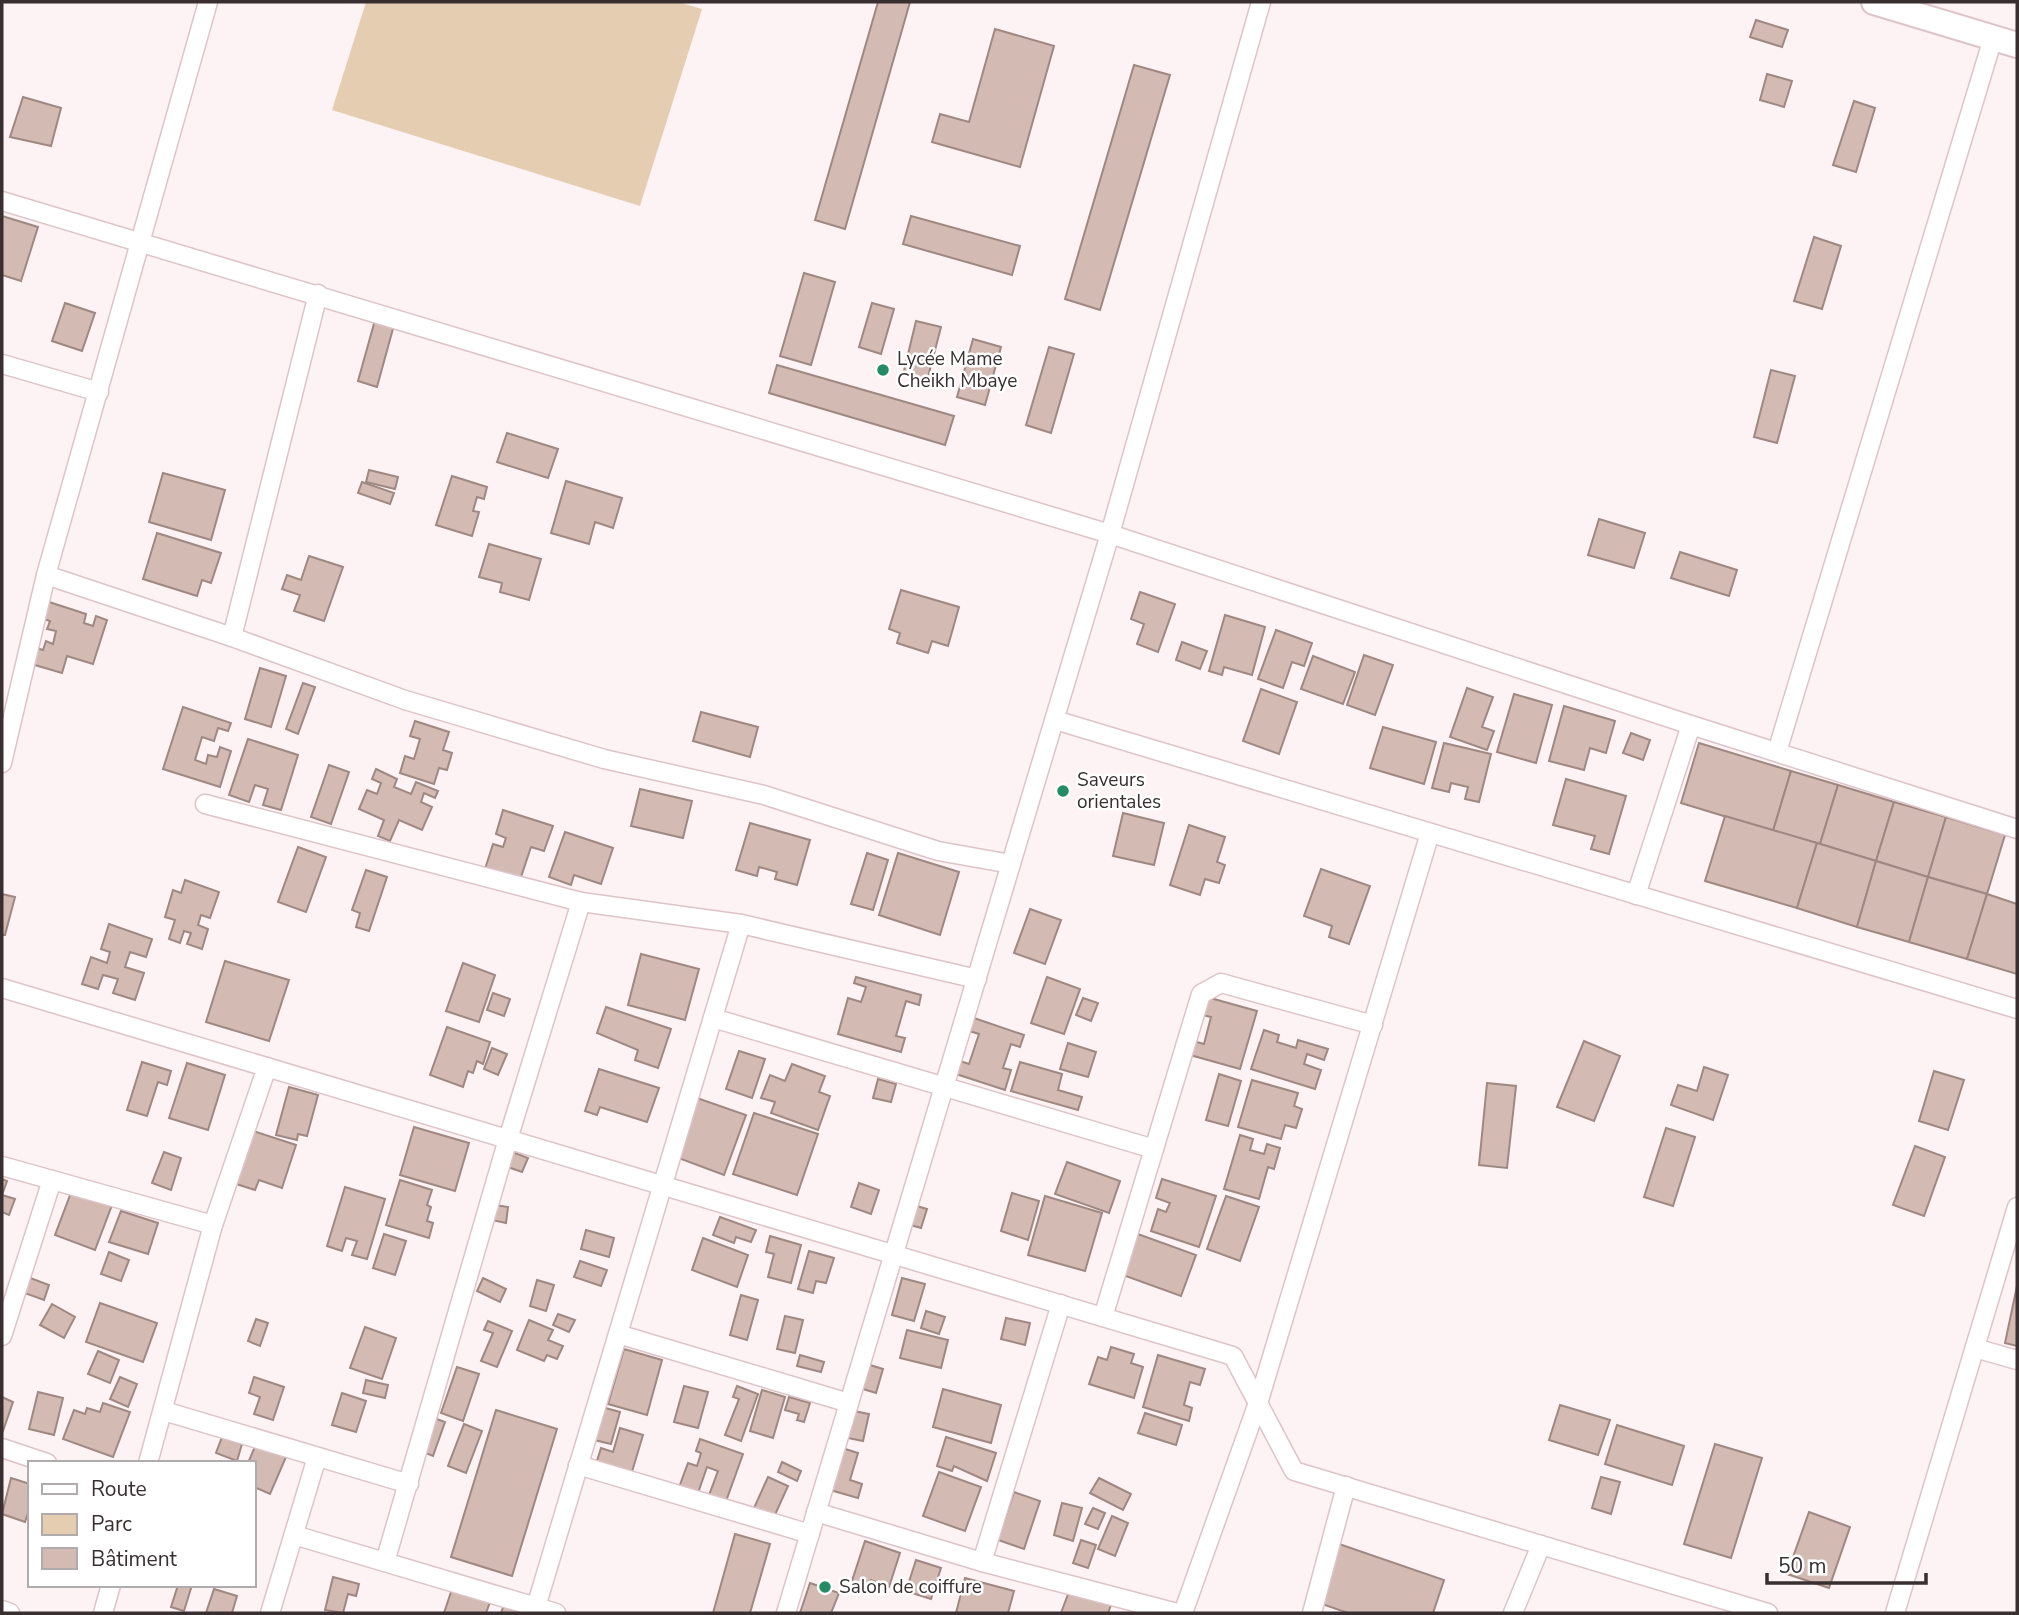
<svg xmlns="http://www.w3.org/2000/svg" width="2019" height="1615" font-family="'Nunito Sans',sans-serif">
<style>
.green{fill:#e5cdb2}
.building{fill:#d3bbb4;stroke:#9f8881;stroke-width:2}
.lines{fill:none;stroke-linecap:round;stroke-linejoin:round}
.minor-casing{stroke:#ddc4c8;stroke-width:21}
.secondary-casing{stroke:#ddc4c8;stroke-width:28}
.minor{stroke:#fff;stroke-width:18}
.secondary{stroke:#fff;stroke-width:24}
.poi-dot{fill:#258a66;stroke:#fff;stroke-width:2.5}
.labels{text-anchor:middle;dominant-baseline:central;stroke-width:5;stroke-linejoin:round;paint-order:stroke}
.poi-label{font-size:19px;fill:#392f31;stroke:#fff;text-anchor:start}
</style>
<rect width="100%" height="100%" fill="#fdf2f4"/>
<!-- green -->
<polygon class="green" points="366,2 678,2 702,9 640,206 332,110"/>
<!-- building -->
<g class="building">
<polygon points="878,2 910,2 845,229 815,220"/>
<polygon points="1756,20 1788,30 1782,47 1750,37"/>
<polygon points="995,29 1054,46 1020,167 932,142 940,114 969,122"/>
<polygon points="1134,65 1170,75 1100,310 1065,299"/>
<polygon points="1767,74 1792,81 1784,107 1760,100"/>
<polygon points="23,97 61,108 51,146 10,137"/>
<polygon points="1854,101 1875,108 1856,172 1833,165"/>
<polygon points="2,216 38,227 21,281 2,275"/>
<polygon points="911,216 1020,246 1012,275 903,244"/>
<polygon points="1814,237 1841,246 1822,309 1794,301"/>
<polygon points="804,273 835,282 811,365 780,356"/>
<polygon points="65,303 95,313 82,351 52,341"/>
<polygon points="872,303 894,309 881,354 859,347"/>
<polygon points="375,320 394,325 377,387 358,381"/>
<polygon points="916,321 941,327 927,381 903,375"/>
<polygon points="973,339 1001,347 985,405 957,397"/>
<polygon points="1049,347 1074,354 1051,433 1026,425"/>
<polygon points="777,365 954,416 945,445 769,393"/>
<polygon points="1771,370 1795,376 1777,443 1754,437"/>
<polygon points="507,433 558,449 548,478 497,462"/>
<polygon points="369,470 398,477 395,489 366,482"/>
<polygon points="163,473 225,490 211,540 149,522"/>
<polygon points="452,476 487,487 484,499 477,497 473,511 479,512 472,536 436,525"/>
<polygon points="566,481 622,498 613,528 595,522 589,544 551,533"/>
<polygon points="362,482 394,493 390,504 358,493"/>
<polygon points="1599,519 1645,533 1634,568 1588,555"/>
<polygon points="157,533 221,553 211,583 202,580 197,596 143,579"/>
<polygon points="489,544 541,559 529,600 500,592 502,583 479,577"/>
<polygon points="1680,552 1737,570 1729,596 1671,578"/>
<polygon points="309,556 343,567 324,621 294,611 300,595 282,589 287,575 301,580"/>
<polygon points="901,590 959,607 948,646 932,641 928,653 897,643 900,633 889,629"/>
<polygon points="1140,592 1175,604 1158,652 1137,644 1144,624 1131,619"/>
<polygon points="46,601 86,614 84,623 93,626 96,616 107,620 93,664 67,656 62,673 28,663 33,647 43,650 46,641 53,644 56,631 47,629 50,621 41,618"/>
<polygon points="1225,615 1265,627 1252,675 1224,667 1222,675 1209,671"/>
<polygon points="1276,630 1312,643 1304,666 1292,662 1283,688 1258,679"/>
<polygon points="1182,642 1207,651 1200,669 1176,660"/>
<polygon points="1364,655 1393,665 1375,715 1347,705"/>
<polygon points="1313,656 1355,672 1343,704 1301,689"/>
<polygon points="260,668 286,676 271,727 245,719"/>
<polygon points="303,683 315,687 298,734 286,729"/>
<polygon points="1467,688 1493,697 1482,727 1494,731 1487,750 1450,737"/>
<polygon points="1261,689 1297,702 1279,754 1243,741"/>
<polygon points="1514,694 1552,705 1536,763 1497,752"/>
<polygon points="1564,706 1615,721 1606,753 1590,748 1584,770 1549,761"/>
<polygon points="183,707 231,723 228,731 218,728 214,741 202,737 195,760 206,764 208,755 217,757 220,747 231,751 220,787 163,769"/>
<polygon points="701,712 758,727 750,757 693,741"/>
<polygon points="415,721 449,732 443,750 452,753 447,770 439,768 434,784 400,773 405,756 414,759 420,739 410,736"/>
<polygon points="1383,727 1436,742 1424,784 1370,768"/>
<polygon points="1631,733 1650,740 1643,760 1623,753"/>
<polygon points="248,739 298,755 281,810 263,805 268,789 255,785 249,802 229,795"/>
<polygon points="1444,743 1491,754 1479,802 1465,799 1468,787 1451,783 1449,792 1432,788"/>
<polygon points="1699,743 1791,771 1773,831 1681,803"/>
<polygon points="329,765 349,772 331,824 311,817"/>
<polygon points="376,769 397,779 394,787 411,794 416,782 438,791 435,798 424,793 421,802 432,807 422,830 399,820 390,841 378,836 384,820 359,809 367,790 377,794 381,783 372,779"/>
<polygon points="1791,771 1838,785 1820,844 1773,831"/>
<polygon points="1566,779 1626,796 1609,854 1591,849 1595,836 1553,825"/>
<polygon points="1838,785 1894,802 1876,861 1820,844"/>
<polygon points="640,789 692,801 683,838 631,826"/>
<polygon points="1894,802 1946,817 1928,877 1876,861"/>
<polygon points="503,810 553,826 544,851 531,847 520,880 485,869 493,844 503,847 506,838 496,834"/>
<polygon points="1123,813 1164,823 1154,865 1113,856"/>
<polygon points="1725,816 1817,843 1797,908 1705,881"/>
<polygon points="1946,817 2005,835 1987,894 1928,877"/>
<polygon points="750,823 810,840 797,885 775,879 777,872 759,867 757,876 736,870"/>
<polygon points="1189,825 1225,837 1217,862 1225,865 1219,883 1205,879 1200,895 1170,885"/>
<polygon points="565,832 613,848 601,884 574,875 571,885 549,877"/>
<polygon points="1817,843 1876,861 1857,927 1797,908"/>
<polygon points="298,847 326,857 306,912 278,902"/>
<polygon points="867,853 888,860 873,910 851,904"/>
<polygon points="898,853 959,872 940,935 879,915"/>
<polygon points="1876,861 1928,877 1909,942 1857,927"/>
<polygon points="1321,869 1370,886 1349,944 1329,937 1332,926 1304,916"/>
<polygon points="366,870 387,877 369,931 356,927 360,913 352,910"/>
<polygon points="1928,877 1987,894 1967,959 1909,942"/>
<polygon points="185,880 219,892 210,918 201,915 198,925 208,929 202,949 187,944 191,933 184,931 180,943 169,939 175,920 165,917 173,890 181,893"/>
<polygon points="2,894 15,897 5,935 2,935"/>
<polygon points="1987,894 2017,904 2017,974 1967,959"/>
<polygon points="1030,909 1061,920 1045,964 1014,953"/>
<polygon points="109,924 152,939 146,957 130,952 125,967 144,973 135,1000 113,993 118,979 103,975 98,989 82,984 91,957 107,963 110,952 101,949"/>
<polygon points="641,954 699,969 685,1020 628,1005"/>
<polygon points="225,961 289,980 269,1041 206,1022"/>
<polygon points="463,963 495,975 479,1022 446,1011"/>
<polygon points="856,977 921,995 919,1005 906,1001 896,1036 905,1038 901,1052 838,1034 848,998 861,1002 866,987 854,983"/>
<polygon points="1047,977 1080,989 1064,1034 1031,1023"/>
<polygon points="493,993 510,999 504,1016 487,1010"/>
<polygon points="1203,996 1257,1011 1240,1069 1190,1055 1193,1041 1204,1044 1211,1017 1198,1014"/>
<polygon points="1083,998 1098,1003 1091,1021 1076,1015"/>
<polygon points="606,1007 671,1029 658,1068 635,1060 638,1050 597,1033"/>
<polygon points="971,1017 1024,1035 1020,1047 1011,1044 1003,1068 1011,1070 1005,1090 953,1073 957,1060 969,1064 979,1034 966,1030"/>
<polygon points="447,1027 490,1042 483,1064 477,1061 473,1073 468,1071 463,1087 430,1075"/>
<polygon points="1264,1030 1279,1035 1277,1042 1296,1048 1298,1040 1328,1049 1324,1060 1307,1054 1304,1064 1321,1070 1315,1089 1251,1069"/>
<polygon points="1584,1041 1620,1056 1594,1121 1557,1107"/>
<polygon points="1068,1043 1096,1052 1088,1077 1060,1069"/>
<polygon points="492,1048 507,1054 498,1075 484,1069"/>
<polygon points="739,1051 765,1059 752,1098 726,1089"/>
<polygon points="142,1062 171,1071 167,1085 158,1082 147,1116 127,1110"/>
<polygon points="1020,1062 1062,1074 1058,1090 1082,1097 1078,1110 1011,1091"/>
<polygon points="187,1063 225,1075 208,1130 169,1118"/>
<polygon points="792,1064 825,1076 819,1092 830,1096 818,1130 771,1113 775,1102 761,1098 770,1075 785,1081"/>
<polygon points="1704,1067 1728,1075 1713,1120 1671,1105 1678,1085 1697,1091"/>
<polygon points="599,1069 659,1088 647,1122 600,1107 597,1115 585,1111"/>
<polygon points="1934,1071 1964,1080 1948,1130 1919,1121"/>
<polygon points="1219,1074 1241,1081 1228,1126 1206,1120"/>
<polygon points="878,1079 896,1084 891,1102 873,1098"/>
<polygon points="1252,1080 1298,1093 1294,1106 1302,1109 1296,1128 1285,1125 1281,1139 1238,1127"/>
<polygon points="1487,1083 1516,1086 1507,1168 1479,1165"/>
<polygon points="289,1087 318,1095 307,1136 298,1134 297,1140 276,1135"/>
<polygon points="694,1097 746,1115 724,1175 673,1156"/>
<polygon points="754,1113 818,1134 797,1195 733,1174"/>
<polygon points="414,1127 469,1143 455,1191 400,1175"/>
<polygon points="1666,1128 1695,1137 1673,1206 1644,1197"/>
<polygon points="247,1129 296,1145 282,1188 259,1180 255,1190 230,1182"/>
<polygon points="1240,1135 1253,1139 1250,1150 1264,1154 1267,1144 1280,1148 1274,1169 1268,1167 1259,1199 1224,1189"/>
<polygon points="1915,1146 1945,1157 1924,1216 1893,1205"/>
<polygon points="507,1150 528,1158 522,1172 502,1165"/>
<polygon points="164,1152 181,1158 171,1190 152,1183"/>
<polygon points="1067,1162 1120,1181 1109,1213 1055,1194"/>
<polygon points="2,1179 7,1181 2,1195 15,1199 9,1215 2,1212"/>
<polygon points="1162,1179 1216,1196 1199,1247 1151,1231 1158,1209 1166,1212 1170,1203 1156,1198"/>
<polygon points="400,1180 432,1190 427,1205 431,1207 427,1221 433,1223 429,1238 386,1225"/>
<polygon points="859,1183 879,1190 871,1214 851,1207"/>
<polygon points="345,1187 385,1199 367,1259 352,1255 357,1241 346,1238 342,1251 327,1246"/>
<polygon points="72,1190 112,1205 95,1250 55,1235"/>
<polygon points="1012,1193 1039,1201 1028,1240 1001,1231"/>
<polygon points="1045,1196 1102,1213 1085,1271 1028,1255"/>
<polygon points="1226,1196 1259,1207 1240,1261 1207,1249"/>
<polygon points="495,1205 508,1207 506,1223 492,1220"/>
<polygon points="913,1205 927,1209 921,1228 907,1224"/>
<polygon points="121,1211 158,1223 148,1254 109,1242"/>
<polygon points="720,1217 756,1230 751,1242 736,1237 734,1243 713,1235"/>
<polygon points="586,1230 614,1238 609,1257 581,1249"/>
<polygon points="1135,1233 1196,1255 1181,1296 1120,1274"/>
<polygon points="384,1234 406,1241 395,1275 373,1268"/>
<polygon points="770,1236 801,1245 791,1283 768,1277 774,1254 766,1252"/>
<polygon points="703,1238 748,1255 737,1287 692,1270"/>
<polygon points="809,1251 834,1258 826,1283 816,1281 813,1293 798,1289"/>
<polygon points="109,1252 129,1260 121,1281 101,1274"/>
<polygon points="580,1261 607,1270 601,1286 574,1277"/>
<polygon points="25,1276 49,1285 44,1300 19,1291"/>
<polygon points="483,1278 506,1289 500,1302 477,1291"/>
<polygon points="902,1278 925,1284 914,1321 892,1315"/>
<polygon points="537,1280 554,1285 546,1311 530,1306"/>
<polygon points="2017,1286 2017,1346 2005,1343"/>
<polygon points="741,1295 758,1300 747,1340 730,1335"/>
<polygon points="100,1303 157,1323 143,1362 86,1342"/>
<polygon points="52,1304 75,1317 64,1338 40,1325"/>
<polygon points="926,1311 945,1317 939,1334 921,1328"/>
<polygon points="558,1314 575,1320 569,1332 553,1325"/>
<polygon points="785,1316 803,1320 795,1353 777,1349"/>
<polygon points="1006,1318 1030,1323 1025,1345 1001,1339"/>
<polygon points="256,1319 268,1323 260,1346 248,1341"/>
<polygon points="529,1320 553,1330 548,1340 563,1346 557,1359 547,1355 544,1361 517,1350"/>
<polygon points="488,1321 512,1331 497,1367 481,1361 493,1333 484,1330"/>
<polygon points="365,1327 396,1338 382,1379 350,1368"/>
<polygon points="907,1330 948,1340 941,1368 900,1358"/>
<polygon points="1111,1347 1134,1354 1131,1363 1143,1367 1134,1398 1089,1384 1098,1357 1107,1360"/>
<polygon points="624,1349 662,1360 647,1415 608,1404"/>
<polygon points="98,1351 119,1360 110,1383 88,1374"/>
<polygon points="800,1355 824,1362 821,1372 797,1366"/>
<polygon points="1158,1355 1205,1369 1200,1385 1190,1382 1184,1405 1192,1408 1189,1421 1143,1407"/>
<polygon points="870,1365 883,1369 876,1393 863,1389"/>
<polygon points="457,1367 479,1374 463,1421 441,1413"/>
<polygon points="120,1377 137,1384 128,1407 110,1399"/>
<polygon points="254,1377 284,1387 273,1420 254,1414 260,1397 249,1393"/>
<polygon points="366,1380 388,1385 385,1398 363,1393"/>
<polygon points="684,1386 708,1392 698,1428 674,1422"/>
<polygon points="737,1386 758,1394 741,1441 725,1435 739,1399 733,1397"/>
<polygon points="943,1389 1001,1405 991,1443 933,1427"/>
<polygon points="762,1390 785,1397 773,1438 750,1431"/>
<polygon points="38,1392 63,1398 54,1435 29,1429"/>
<polygon points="342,1393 366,1401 356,1432 332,1425"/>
<polygon points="2,1397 13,1402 3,1431 2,1430"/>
<polygon points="789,1397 810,1403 804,1422 797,1420 799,1414 785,1410"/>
<polygon points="103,1403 130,1412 113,1457 63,1439 74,1410 85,1414 87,1408 100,1412"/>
<polygon points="1560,1405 1610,1420 1598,1455 1549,1440"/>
<polygon points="598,1406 620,1412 611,1444 590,1439"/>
<polygon points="496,1410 557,1429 512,1576 451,1557"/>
<polygon points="854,1411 869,1414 863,1441 848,1438"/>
<polygon points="1145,1413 1182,1425 1176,1445 1138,1433"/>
<polygon points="426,1415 445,1422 433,1456 413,1448"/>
<polygon points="464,1424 482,1431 466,1473 448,1466"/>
<polygon points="1617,1425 1684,1446 1672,1485 1605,1464"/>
<polygon points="620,1428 643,1435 631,1475 596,1464 601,1448 613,1452"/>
<polygon points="222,1437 242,1444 237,1461 216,1453"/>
<polygon points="946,1437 996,1453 987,1481 954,1466 952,1471 937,1466"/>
<polygon points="700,1439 743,1454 725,1504 708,1498 718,1471 707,1467 697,1496 678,1490 688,1463 697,1466 701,1453 696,1451"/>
<polygon points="256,1444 286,1457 270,1494 254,1487 254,1463 248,1463"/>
<polygon points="1715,1444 1762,1458 1731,1558 1684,1544"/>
<polygon points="842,1448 858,1453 850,1480 862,1484 858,1498 830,1490"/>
<polygon points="782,1462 801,1471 797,1481 778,1472"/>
<polygon points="939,1472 981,1487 965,1531 923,1516"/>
<polygon points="768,1477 788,1486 774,1517 754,1508"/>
<polygon points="1601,1477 1620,1482 1611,1514 1592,1508"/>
<polygon points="11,1478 30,1484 30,1507 25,1522 2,1514"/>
<polygon points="1099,1478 1131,1494 1123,1510 1090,1493"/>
<polygon points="1014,1492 1040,1501 1024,1549 998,1540"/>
<polygon points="1062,1503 1082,1508 1073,1541 1054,1535"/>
<polygon points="1093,1508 1105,1513 1098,1529 1085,1524"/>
<polygon points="1809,1512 1850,1527 1829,1588 1787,1574"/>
<polygon points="1112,1516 1128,1523 1115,1556 1098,1549"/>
<polygon points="735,1534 770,1544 750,1613 713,1613"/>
<polygon points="1081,1540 1096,1545 1088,1568 1073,1563"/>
<polygon points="865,1541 900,1553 889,1587 871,1580 867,1593 850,1587"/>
<polygon points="1339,1544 1444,1580 1433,1613 1348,1613 1319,1603"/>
<polygon points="916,1560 941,1568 931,1599 906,1591"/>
<polygon points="333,1577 359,1584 356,1596 348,1594 343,1613 325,1610"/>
<polygon points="965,1578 1014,1591 1008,1613 956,1613"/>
<polygon points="810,1583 839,1593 831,1613 800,1613"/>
<polygon points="178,1585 192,1585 184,1611 171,1607"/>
<polygon points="214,1589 237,1596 232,1613 206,1613"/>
<polygon points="452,1589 490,1602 486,1613 444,1613"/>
<polygon points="1070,1589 1111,1605 1108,1613 1061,1613"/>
<polygon points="505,1602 539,1613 501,1613"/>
</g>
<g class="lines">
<!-- minor casing -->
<g class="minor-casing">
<g id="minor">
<polyline points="2,201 1110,534 1691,725 2017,829"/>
<polyline points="2,364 99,392"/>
<polyline points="46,575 232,637 405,700 604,759 764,795 938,851 1011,864"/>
<polyline points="232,637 318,294"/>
<polyline points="1055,720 2017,1009"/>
<polyline points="1777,752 1993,38"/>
<polyline points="2,763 46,575 208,2"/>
<polyline points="205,804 581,902 741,924 977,979"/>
<polyline points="1636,895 1691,725"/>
<polyline points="2,988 1233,1356 1294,1471 1768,1613"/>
<polyline points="713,1018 1154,1149"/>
<polyline points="2,1166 213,1225"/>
<polyline points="1103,1317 1201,994 1221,983 1373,1025"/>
<polyline points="618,1334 849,1403"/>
<polyline points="2,1336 52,1180"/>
<polyline points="1975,1348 2017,1360"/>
<polyline points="164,1411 409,1484"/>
<polyline points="2,1448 47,1463"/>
<polyline points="148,1463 213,1225 267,1067"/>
<polyline points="578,1465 810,1534"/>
<polyline points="816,1512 982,1562 1177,1613"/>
<polyline points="294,1535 556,1613"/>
<polyline points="385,1562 508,1139 581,902"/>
<polyline points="982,1562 1061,1304"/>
<polyline points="536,1607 741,924"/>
<polyline points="2,1610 10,1613"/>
<polyline points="103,1613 111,1585"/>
<polyline points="270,1613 317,1457"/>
<polyline points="786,1613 1110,534 1261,2"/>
<polyline points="1183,1613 1259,1400 1430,833"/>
<polyline points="1312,1613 1346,1486"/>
<polyline points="1513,1613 1541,1545"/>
<polyline points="1895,1613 2017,1207"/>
</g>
</g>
<!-- secondary casing -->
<g class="secondary-casing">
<polyline id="secondary" points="1874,2 2017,45"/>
</g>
<!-- minor -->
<use href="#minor" class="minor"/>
<!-- secondary -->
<use href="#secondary" class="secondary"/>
</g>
<!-- markers -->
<g class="poi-dot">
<circle cx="883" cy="370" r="7"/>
<circle cx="1063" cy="791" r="7"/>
<circle cx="825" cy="1587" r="7"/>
</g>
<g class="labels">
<!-- poi labels -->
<g class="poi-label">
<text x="897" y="359">Lycée Mame<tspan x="897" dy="22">Cheikh Mbaye</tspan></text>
<text x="1077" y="780">Saveurs<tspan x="1077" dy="22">orientales</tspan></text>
<text x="839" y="1587">Salon de coiffure</text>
</g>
</g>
<!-- border -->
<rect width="2019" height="1615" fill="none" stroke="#392f31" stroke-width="7"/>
<!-- legend -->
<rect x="28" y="1461" width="228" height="126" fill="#ffffff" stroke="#b0acad" stroke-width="2"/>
<rect x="42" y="1484" width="35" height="10" fill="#ffffff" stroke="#b0acad" stroke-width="2"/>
<text x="91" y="1496" font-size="21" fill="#392f31">Route</text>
<rect x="42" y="1514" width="35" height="21" fill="#e5cdb2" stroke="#b0acad" stroke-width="2"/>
<text x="91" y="1531" font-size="21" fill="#392f31">Parc</text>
<rect x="42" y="1548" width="35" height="21" fill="#d3bbb4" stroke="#b0acad" stroke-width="2"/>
<text x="91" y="1566" font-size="21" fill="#392f31">Bâtiment</text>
<!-- scale -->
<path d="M1767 1573v10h159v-10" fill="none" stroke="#392f31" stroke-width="3.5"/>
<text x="1778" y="1573" font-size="21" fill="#392f31" stroke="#ffffff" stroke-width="5" paint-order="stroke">50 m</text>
</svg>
